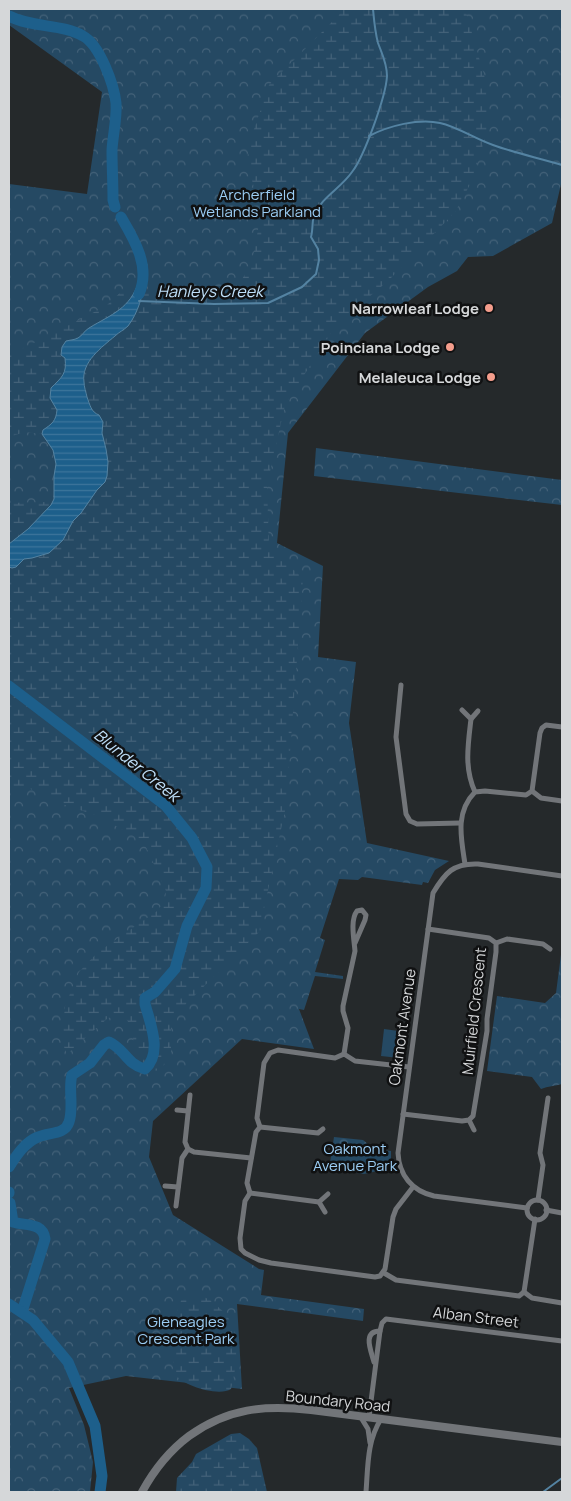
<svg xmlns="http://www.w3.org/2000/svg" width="571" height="1501" font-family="Manrope,sans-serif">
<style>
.grass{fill:#254963}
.forest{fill:url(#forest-crowns)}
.wetland{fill:url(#wetland-marsh)}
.water{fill:url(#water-rules);stroke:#5483a2}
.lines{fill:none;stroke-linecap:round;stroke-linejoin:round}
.stream{stroke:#5483a2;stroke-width:2}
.river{stroke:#1d5f8b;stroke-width:11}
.street{stroke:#727579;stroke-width:5}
.secondary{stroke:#727579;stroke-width:8}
.poi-dot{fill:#f49d8c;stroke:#101112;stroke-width:2}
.labels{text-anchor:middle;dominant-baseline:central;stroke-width:5;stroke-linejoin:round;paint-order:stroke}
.park-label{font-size:15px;fill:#9bcdf4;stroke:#101112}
.poi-label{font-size:15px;font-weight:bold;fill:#d5d7d9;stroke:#101112;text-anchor:end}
.street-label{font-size:15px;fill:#d5d7d9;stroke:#101112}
.water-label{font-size:16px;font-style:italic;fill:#bfe0fa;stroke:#101112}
</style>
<defs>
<pattern id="forest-crowns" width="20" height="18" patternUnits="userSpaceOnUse" patternTransform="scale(1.25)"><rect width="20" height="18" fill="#254963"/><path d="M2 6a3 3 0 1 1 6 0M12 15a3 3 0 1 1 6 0" fill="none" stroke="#446279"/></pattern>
<pattern id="wetland-marsh" width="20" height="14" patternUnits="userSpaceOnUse" patternTransform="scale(1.25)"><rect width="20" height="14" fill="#254963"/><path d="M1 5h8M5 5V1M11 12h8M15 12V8" fill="none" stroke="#446279"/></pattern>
<pattern id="water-rules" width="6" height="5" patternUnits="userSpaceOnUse" patternTransform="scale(1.25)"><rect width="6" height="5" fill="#1d5f8b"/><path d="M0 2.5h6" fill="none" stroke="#3d759b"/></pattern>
</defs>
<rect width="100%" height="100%" fill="#25292b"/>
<!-- grass -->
<polygon class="grass" points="384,1029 406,1032 403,1056 399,1058 381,1056"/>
<!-- forest -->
<g class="forest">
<polygon points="9,9 562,9 562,180 552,223 493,256 468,257 457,271 428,287 365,333 288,433 277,543 323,566 318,657 356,662 349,723 367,843 449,861 435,870 428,883 423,882 422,885 362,877 358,880 339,879 320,938 325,940 315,972 343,976 343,979 315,976 304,1010 299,1009 314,1049 242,1039 153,1121 149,1157 173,1215 259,1269 264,1270 261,1295 364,1309 363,1321 237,1304 242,1389 126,1376 69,1388 84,1425 93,1462 90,1492 9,1492 9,184 87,194 102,92 9,25"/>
<polygon points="316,448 562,480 562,505 314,476"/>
<path d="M562,947V1084C555,1086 548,1086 541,1089L532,1077L487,1071L497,996L545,1003L556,993Z"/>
<polygon points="334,1137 363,1140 374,1149 391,1151 391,1168 364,1174 329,1169"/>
</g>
<!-- wetland -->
<g class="wetland">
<polygon points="342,9 465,9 486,82 488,127 473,179 455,212 388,281 336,325 285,405 267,485 269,548 303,578 286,806 259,932 186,1004 171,1023 171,1054 161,1070 153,1071 139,1059 134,1048 132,1027 126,1019 119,1016 108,1018 67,1054 62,1042 65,1006 79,972 98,952 157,911 165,901 166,891 146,847 141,840 98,816 65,805 26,787 9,786 9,503 48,502 53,499 54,476 56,464 53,450 42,434 25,432 9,437 9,354 26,347 106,306 122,291 196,290 226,287 241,281 252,263 261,213 247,162 249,144 269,85 339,15"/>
<path d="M189,1295C195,1296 203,1296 208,1299C211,1300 215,1304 217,1306C243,1326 238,1360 231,1389C219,1397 183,1386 175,1374L172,1345L177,1311L181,1301Z"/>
<polygon points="240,1433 249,1439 257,1448 267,1492 176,1492 177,1478 192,1462 196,1454 231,1434"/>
</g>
<!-- water -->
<path class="water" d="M145,279C143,295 138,313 128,326C124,330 119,332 115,336C102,347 81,362 84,382C84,387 86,392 87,397C90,405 91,412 99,415L103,422L102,433L106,449L108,462L107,476L105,482L97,490L81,513L73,521L63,540L49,553L32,558L24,559L16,567L12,568L9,567V544L28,529L51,505L54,499V476L56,464L53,450L42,434L43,430C52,424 56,421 57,410L50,398L51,388C62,377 67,374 65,358L61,355L62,347L66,341C70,340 74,340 78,338C82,336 85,330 89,328C112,314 130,309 139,281Z"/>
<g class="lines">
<!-- stream -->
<g class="stream">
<path d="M369,136C388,126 419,118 440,123C458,127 475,139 493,145C515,153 539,158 562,165"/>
<path d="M139,301L214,304L268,303L302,287L316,274L319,260L318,249L311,237C313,230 312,221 314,215C322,197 341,188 352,172C364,157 386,96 387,76C387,63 382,54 378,43C375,32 374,20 373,9"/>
<polyline points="543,1492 562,1478"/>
</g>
<!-- river -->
<g class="river">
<path d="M9,16C32,28 63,24 83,36C100,45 114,85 116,103C117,119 113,134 112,150C112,166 113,183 113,200L115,207"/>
<path d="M121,217C134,239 151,267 139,294"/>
<path d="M9,686L166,806L192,838L207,867L206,888L187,926L175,969L155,992L145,998V1004C150,1023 163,1053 145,1069C126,1064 125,1049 109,1042L104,1045L90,1063L72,1075C68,1087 74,1108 69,1122C65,1135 49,1132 38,1137C25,1142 16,1156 9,1167"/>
<polyline points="9,1192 9,1193"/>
<path d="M10,1203L13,1222C25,1226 43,1222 45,1239L22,1312"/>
<polyline points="9,1304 33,1320 68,1362 95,1426 102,1476 100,1492"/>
</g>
<!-- street -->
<g class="street">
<polyline points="401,685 396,737 406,814 410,821 417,824 460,823"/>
<path d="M462,710L471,719C468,745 464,768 475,792"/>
<polyline points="471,719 478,711"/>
<polyline points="532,791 541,798 562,801"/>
<path d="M465,864C461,838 455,812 475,792L485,791L526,795L532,791L540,733L542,728L546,725L562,727"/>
<polyline points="496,943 507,939 543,944 550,949"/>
<path d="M344,1054L348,1028L343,1011V1006L355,951C354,939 350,920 357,911L362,910L366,915L365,920L355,943"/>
<polyline points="409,1067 355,1061 344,1054 335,1058 278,1050 270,1053 264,1063 257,1118 260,1127 256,1132 247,1183 250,1193 245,1201 240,1238 241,1249 245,1253 259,1260 271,1263 375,1277 380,1276 385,1269 393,1217 396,1209 413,1187"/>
<polyline points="190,1095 185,1142 188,1149 194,1152 251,1158"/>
<polyline points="177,1110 188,1111"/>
<polyline points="403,1114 462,1121 469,1120 473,1116 487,1031 487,1019 496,952 496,943 489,938 428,929"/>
<polyline points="469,1120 474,1130"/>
<polyline points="260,1127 318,1133 323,1129"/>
<polyline points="165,1186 178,1187"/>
<polyline points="250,1193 319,1202"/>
<polyline points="538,1200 543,1165 540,1153 548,1098"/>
<circle cx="537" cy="1210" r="10"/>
<polyline points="176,1206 182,1158 188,1149"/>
<path d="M527,1208L434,1196C412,1191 399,1175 398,1153L433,893C445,873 453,863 478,864L562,876"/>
<polyline points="546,1210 562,1213"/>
<polyline points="325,1212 319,1202 328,1194"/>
<polyline points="384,1273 396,1280 519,1296 524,1292"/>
<polyline points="524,1292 535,1219"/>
<polyline points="524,1292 532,1298 562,1303"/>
<path d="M374,1362C371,1351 362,1331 380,1331"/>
<polyline points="360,1416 368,1429 370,1443"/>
<polyline points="369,1417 380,1331 382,1323 386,1319 562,1341"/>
<path d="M366,1492C368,1466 367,1441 381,1419"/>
</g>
<!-- secondary -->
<path class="secondary" d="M142,1492C154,1470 169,1451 189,1436C228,1408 264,1405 311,1410L562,1442"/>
</g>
<!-- markers -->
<g class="poi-dot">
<circle cx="489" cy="308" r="5"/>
<circle cx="450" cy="347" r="5"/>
<circle cx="491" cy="377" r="5"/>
</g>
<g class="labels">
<!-- park labels -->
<g class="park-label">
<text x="257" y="194">Archerfield<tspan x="257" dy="17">Wetlands Parkland</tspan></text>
<text x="355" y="1148">Oakmont<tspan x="355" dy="17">Avenue Park</tspan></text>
<text x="186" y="1321">Gleneagles<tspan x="186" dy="17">Crescent Park</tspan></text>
</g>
<!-- poi labels -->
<g class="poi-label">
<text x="479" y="308">Narrowleaf Lodge</text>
<text x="440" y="347">Poinciana Lodge</text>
<text x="481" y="377">Melaleuca Lodge</text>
</g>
<!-- street labels -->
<g class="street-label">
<text transform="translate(474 1011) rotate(-84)">Muirfield Crescent</text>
<text transform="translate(402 1027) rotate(-82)">Oakmont Avenue</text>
<text transform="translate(476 1317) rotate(7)">Alban Street</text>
<text transform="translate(338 1401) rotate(6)">Boundary Road</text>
</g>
<!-- water labels -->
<g class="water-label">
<text x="210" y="291">Hanleys Creek</text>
<text transform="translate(137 765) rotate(39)">Blunder Creek</text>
</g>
</g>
<!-- border -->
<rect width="571" height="1501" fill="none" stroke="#d5d7d9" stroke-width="20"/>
</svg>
